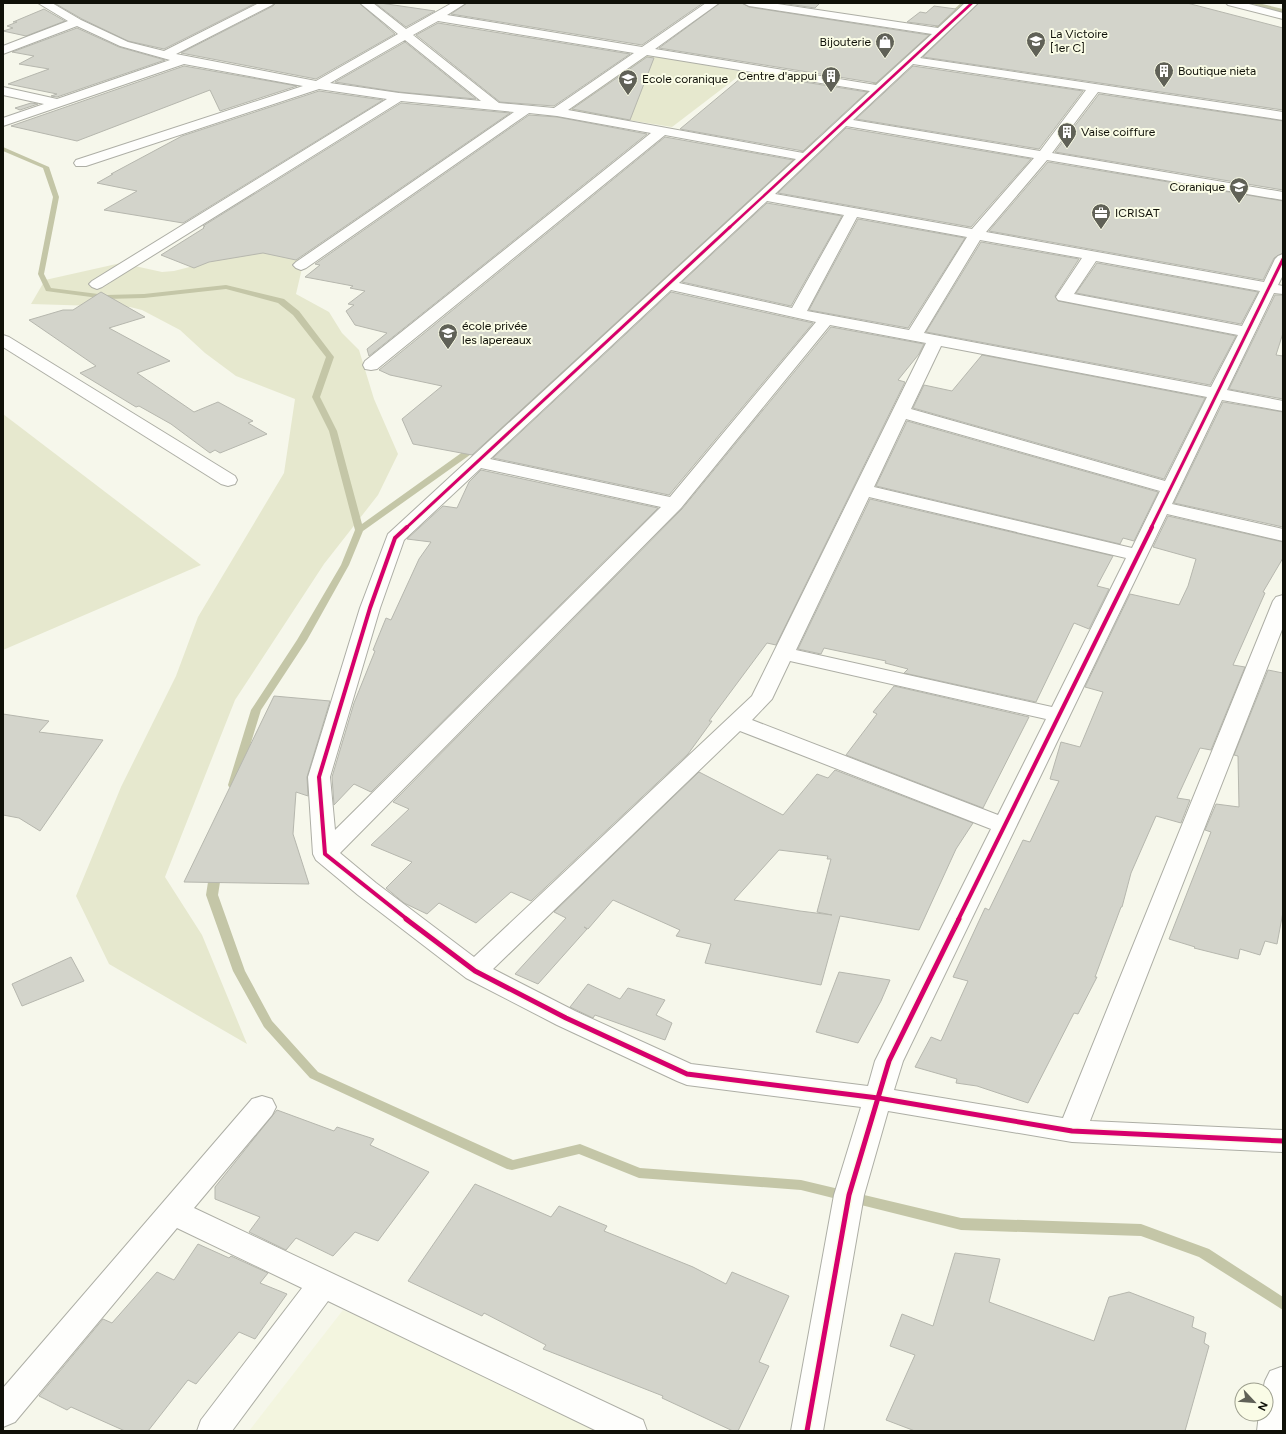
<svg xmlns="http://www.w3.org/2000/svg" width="1286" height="1434" font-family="Figtree,sans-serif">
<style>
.built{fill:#f3f5df}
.green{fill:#e6e8ce}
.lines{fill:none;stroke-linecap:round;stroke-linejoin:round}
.stream{fill:#c4c6a7;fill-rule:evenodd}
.building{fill:#d3d4cb;stroke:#b6b7ae;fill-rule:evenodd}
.minor-casing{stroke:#adaea5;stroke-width:2}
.minor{fill:#fefefc;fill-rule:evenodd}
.cycleway-far3-casing{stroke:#fafce6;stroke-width:4}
.cycleway-far2-casing{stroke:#fafce6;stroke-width:5}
.cycleway-far1-casing{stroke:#fafce6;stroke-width:6}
.cycleway-casing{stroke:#fafce6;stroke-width:8}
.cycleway-far3{stroke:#d6006c;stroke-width:2.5}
.cycleway-far2{stroke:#d6006c;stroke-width:3}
.cycleway-far1{stroke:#d6006c;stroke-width:4}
.cycleway{stroke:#d6006c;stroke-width:5}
.labels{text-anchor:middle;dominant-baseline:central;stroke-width:4;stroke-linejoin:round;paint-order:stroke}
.far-poi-label{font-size:12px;fill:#0f1008;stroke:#fafce6;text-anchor:start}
</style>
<rect width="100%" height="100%" fill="#f6f7eb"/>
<!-- built -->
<polygon class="built" points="343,1310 620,1431 249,1431"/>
<!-- green -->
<g class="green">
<polygon points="646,54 744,72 672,127 566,110"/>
<polygon points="288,248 303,264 296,294 329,312 342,333 359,350 374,399 398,454 378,495 324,564 235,700 165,877 202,935 247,1044 109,964 76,896 121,787 176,676 198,617 284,473 295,399 236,376 205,353 180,330 142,310 130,307 31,304 45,280 121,263 162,272 174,271 248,252"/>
<polygon points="3,414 201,565 3,650"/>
</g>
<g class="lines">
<!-- stream -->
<g class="stream">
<polygon points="961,3 967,3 859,102 855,102 855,100"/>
<polygon points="1249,3 1258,3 1283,9 1283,13"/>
<polygon points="813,140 816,142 815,143 505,430 363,531 349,565 307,640 261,710 238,785 237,787 229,787 228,785 251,710 297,640 341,565 355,530 329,431 312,397 326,357 293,315 278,303 226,289 144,298 106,299 46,291 38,274 53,197 43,168 3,151 3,147 49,167 59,197 44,274 51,288 106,295 144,294 226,285 284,299 299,311 334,357 320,397 337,431 362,524 499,426"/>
<polygon points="216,865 220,866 222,869 218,895 245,971 272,1021 318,1072 513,1160 580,1144 640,1168 801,1180 961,1218 1141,1224 1209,1249 1283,1297 1283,1310 1199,1257 1141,1236 961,1230 801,1190 639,1178 579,1154 512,1170 507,1169 310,1078 264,1027 233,971 206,895 210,869 212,866"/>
</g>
</g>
<!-- building -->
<g class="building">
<polygon points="58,3 256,3 164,49 128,41 82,19 56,4"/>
<polygon points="276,3 359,3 395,34 316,79 181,53 273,6"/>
<polygon points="375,3 380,3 435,11 406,27"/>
<polygon points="467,3 703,3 642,45 451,14"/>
<polygon points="720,3 742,3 749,7 929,35 876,83 659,48"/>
<polygon points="781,3 820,3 815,8"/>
<polygon points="979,3 1187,3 1283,28 1283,110 923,57"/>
<polygon points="934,6 956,9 938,26 907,22 920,12 926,13"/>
<polygon points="44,9 65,21 26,36 3,31 13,28 7,26 17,22 13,22"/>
<polygon points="438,23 630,54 554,106 500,102 416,35"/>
<polygon points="77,28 119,47 165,60 57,97 51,96 57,94 8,84 49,69 19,64 34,56 12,52"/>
<polygon points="405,42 476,99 399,92 335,82"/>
<polygon points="647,57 654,58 630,120 572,109"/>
<polygon points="184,66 297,86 220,111 210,90 77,141 11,126"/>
<polygon points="913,66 1083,91 1039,149 856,119"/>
<polygon points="747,73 867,92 803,151 680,129"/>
<polygon points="319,91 383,100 183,223 104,210 137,191 97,183 113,174 111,174 182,136"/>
<polygon points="1099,94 1283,121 1283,190 1055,152"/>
<polygon points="31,103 38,104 20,110 15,108"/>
<polygon points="401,103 510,113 296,260 263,253 209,262 194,268 161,255 204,228 203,228 205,226 203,226"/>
<polygon points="529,115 557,117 647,134 369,356 367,349 387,333 355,325 346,311 354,305 348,304 365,291 350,288 353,286 305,277 320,265 315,264"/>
<polygon points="846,128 1031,159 971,227 778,193"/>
<polygon points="665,137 793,160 472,455 413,444 402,419 442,386 390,375 379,370"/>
<polygon points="1048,162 1283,201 1283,253 1274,258 1263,280 989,231"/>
<polygon points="767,203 842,216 791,306 682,282"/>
<polygon points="858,219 965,238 908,328 809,310"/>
<polygon points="981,242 1079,259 1055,296 1058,301 1236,336 1210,385 926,332"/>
<polygon points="1097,263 1258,292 1241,324 1076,293"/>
<polygon points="101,292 145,317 109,328 170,361 137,373 194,412 218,402 253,421 248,423 267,434 220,453 215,450 210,453 171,424 139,406 136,407 80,373 96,366 29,320 63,310 73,310"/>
<polygon points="671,292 813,323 669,495 493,458"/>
<polygon points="1275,295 1283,295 1283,333 1276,355 1283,356 1283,399 1229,389"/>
<polygon points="831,327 924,344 919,354 898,380 905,382 776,645 767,643 709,721 712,721 688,754 531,901 511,892 476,923 439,903 427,914 404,903 386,888 412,862 371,845 409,809 393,802 682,509"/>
<polygon points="982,355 1205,398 1164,479 913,408 924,385 952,391"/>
<polygon points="1223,402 1283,412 1283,527 1174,503"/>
<polygon points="907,421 1158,492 1134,541 1123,538 1120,544 876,486"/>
<polygon points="481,470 658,508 371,792 354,784 334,805 332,777 354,703 375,651 373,650 386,618 391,620 419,559 431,542 407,539 443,506 457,508 469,482"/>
<polygon points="870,499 1113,556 1097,586 1109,589 1089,629 1074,623 1036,702 904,673 908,669 885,663 886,661 824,648 821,654 798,649"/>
<polygon points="1168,516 1283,542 1283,558 1263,592 1265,593 1233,665 1245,667 1211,750 1200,748 1177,798 1190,800 1181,823 1156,816 1131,873 1122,907 1121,907 1095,977 1097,977 1078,1014 1074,1013 1028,1103 977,1086 956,1083 957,1079 915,1067 931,1037 941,1041 968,981 953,977 985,908 989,910 1023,840 1030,842 1059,781 1050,779 1061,742 1080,747 1103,692 1085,687 1130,594 1179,605 1188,586 1196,559 1153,547"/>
<polygon points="1268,670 1283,673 1283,912 1277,944 1265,941 1260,955 1240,949 1238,959 1194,948 1195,947 1169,939 1211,832 1205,830 1216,804 1239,807 1238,756 1234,755"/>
<polygon points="894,686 1029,717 983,808 846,755 877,714 873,712"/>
<polygon points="274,696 330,701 307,777 308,796 296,792 293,834 309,884 184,882"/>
<polygon points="3,714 49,721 39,732 103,740 40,831 19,818 3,815"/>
<path d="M835,770L973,823L956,849L919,930L840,916L821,985L705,963L711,944L676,936L680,930L613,900L588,929L584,927L587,929L538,984L515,974L566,918L554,912L699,772L783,815L817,774L828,778ZM779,850L828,856L827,859H831L817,912L832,915L800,911L734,900Z"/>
<polygon points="71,957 84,981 22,1006 12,984"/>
<polygon points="839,972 890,980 881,1001 858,1043 816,1032"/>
<polygon points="588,984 620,999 628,988 665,1000 656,1015 672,1023 665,1040 595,1015 593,1018 570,1007"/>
<polygon points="277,1110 334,1131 337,1127 374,1139 370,1145 429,1172 378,1241 355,1232 333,1256 296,1238 286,1250 249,1232 260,1217 215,1199 215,1187"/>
<polygon points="475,1184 551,1217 559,1206 607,1226 604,1231 693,1267 726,1284 732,1272 789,1296 759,1362 769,1366 738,1431 733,1431 662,1398 663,1396 543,1349 546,1345 484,1313 482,1316 408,1281"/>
<polygon points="198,1244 229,1258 231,1256 268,1273 260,1283 287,1294 255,1339 239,1332 196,1384 188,1380 148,1431 125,1431 71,1407 67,1410 39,1396 103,1319 112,1323 157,1272 174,1280"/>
<polygon points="955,1253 1000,1259 989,1302 1094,1341 1109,1297 1129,1292 1194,1317 1192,1327 1206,1333 1204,1343 1209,1346 1185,1431 915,1431 886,1420 915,1355 890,1346 902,1314 933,1326"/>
</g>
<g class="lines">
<!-- minor casing -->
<g class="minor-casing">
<g id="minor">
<path d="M38,3H52L81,20L128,42L164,51L259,3H274L272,5L176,54L316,81L398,34L360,3H373L406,29L452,3H466L447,15L642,47L706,3H719L655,49L876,85L932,34L749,6L743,3H771L938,28L965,3H978L920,58L1283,112V120L1098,92L1052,153L1283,192V200L1047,160L986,232L1264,282L1275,259L1278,256L1283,254V275L1278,285L1283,286V294L1274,293L1227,390L1283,401V411L1222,400L1172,504L1283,529V541L1167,514L903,1061L894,1090L1063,1118L1273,601L1276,597L1283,595V627L1090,1121L1283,1130V1152L1072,1142L888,1111L864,1195L823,1431H791L834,1195L861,1107L687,1085L677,1081L557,1025L466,978L358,895L316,860L313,854L308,777L360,608L388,534L796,159L665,135L377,369L371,370L365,369L363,365L365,361L651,133L557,116L529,113L306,268L301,270L296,268L293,265L296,262L514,112L401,101L102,287L97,289L92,287L89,284L92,281L387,99L319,89L86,166H76L74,163L76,160L303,86L184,64L3,126V118L44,104L3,95V87L57,99L170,60L120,46L77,26L3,54V46L68,21ZM438,21L634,53L554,108L499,103L413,35ZM405,40L481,101L399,93L330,83ZM647,55L870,91L803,153L568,110ZM913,64L1086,90L1040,151L853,120ZM846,126L1034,158L972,229L775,194ZM767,201L844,215L792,308L679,283ZM857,217L967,237L909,330L807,311ZM980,240L1082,258L1056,297L1058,300L1238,335L1211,387L924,333ZM1096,261L1260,291L1242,326L1074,294ZM671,290L816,322L670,497L490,459ZM830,325L926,343L752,696L474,957L376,883L340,853L681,508ZM941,346L1207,397L1165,481L911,409ZM906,419L1160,491L1132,548L874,487ZM481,468L661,507L335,830L330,777L380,608L404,540ZM869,497L1126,558L1052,707L796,650ZM790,661L1046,719L998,815L752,720L772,699ZM740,731L991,829L875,1061L868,1086L691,1064L575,1011L493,969Z"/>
<polygon points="1226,3 1245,3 1283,13 1283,19 1228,5"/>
<polygon points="3,335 9,337 235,476 237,480 235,484 228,486 221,484 3,347"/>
<polygon points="262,1096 272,1099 276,1107 272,1115 194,1208 643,1420 647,1431 597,1431 328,1301 232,1431 197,1431 201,1420 302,1288 177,1228 15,1422 3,1427 3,1388 252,1099"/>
<polygon points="1281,1367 1283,1367 1283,1431 1257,1431 1259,1414 1266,1414 1266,1390 1263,1390 1265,1381 1270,1371"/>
</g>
</g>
<!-- minor -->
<use href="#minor" class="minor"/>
<!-- cycleway-far3 casing -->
<g class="cycleway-far3-casing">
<polyline id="cycleway-far3" points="729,228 972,3"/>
</g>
<!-- cycleway-far2 casing -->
<g class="cycleway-far2-casing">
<g id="cycleway-far2">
<polyline points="406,528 730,227"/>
<polyline points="1151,528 1283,259"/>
</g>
</g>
<!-- cycleway-far1 casing -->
<g class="cycleway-far1-casing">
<g id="cycleway-far1">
<polyline points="407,527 395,538 370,608 319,777 325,854 408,920"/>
<polyline points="958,920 1152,527"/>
</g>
</g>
<!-- cycleway casing -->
<g class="cycleway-casing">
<g id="cycleway">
<polyline points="406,919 475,971 566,1018 687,1074 878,1098 1072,1131 1283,1141"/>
<polyline points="807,1431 849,1195 889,1061 959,919"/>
</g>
</g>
<!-- cycleway-far3 -->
<use href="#cycleway-far3" class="cycleway-far3"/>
<!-- cycleway-far2 -->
<use href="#cycleway-far2" class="cycleway-far2"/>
<!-- cycleway-far1 -->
<use href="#cycleway-far1" class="cycleway-far1"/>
<!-- cycleway -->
<use href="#cycleway" class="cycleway"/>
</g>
<!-- icons -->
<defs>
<g id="school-pin" transform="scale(1)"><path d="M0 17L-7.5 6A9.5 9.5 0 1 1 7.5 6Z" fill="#606157" stroke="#fafce6"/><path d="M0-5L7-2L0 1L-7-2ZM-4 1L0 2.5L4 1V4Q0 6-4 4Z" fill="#fff"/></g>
<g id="shop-pin" transform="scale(1)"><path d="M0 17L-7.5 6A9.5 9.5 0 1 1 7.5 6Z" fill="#606157" stroke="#fafce6"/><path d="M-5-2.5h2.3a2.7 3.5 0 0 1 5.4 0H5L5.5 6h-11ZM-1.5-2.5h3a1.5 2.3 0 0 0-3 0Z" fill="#fff"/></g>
<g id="building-pin" transform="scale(1)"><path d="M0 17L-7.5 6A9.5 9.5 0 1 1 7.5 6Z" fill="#606157" stroke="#fafce6"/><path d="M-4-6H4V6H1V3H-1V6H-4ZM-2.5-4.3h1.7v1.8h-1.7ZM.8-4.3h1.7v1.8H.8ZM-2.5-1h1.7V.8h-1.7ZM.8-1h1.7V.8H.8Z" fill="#fff"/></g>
<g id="office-pin" transform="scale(1)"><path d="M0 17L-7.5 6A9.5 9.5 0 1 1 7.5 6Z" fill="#606157" stroke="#fafce6"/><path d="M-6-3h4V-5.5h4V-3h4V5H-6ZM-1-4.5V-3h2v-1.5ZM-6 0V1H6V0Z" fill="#fff"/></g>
</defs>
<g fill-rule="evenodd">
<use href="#school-pin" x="1036" y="41"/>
<use href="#shop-pin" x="885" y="42"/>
<use href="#building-pin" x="1164" y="71"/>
<use href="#building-pin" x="831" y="76"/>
<use href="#school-pin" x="628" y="79"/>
<use href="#building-pin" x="1067" y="132"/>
<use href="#school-pin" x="1239" y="187"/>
<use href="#office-pin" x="1101" y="213"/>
<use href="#school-pin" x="448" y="333"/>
</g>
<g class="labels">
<!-- far-poi labels -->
<g class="far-poi-label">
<text x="1050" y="34">La Victoire<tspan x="1050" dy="14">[1er C]</tspan></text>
<text x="871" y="42" text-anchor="end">Bijouterie</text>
<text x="1178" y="71">Boutique nieta</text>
<text x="817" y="76" text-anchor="end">Centre d'appui</text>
<text x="642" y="79">Ecole coranique</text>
<text x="1081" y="132">Vaise coiffure</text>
<text x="1225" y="187" text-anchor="end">Coranique</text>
<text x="1115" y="213">ICRISAT</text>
<text x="462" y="326">école privée<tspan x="462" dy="14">les lapereaux</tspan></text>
</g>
</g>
<!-- border -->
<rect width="1286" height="1434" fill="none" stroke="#0f1008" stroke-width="8"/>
<!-- north arrow -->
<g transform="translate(1254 1402) rotate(116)"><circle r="19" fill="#fafce6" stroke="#9c9e8d"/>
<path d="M0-3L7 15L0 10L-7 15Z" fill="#606157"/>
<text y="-6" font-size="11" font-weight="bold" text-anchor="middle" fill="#0f1008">N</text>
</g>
</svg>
